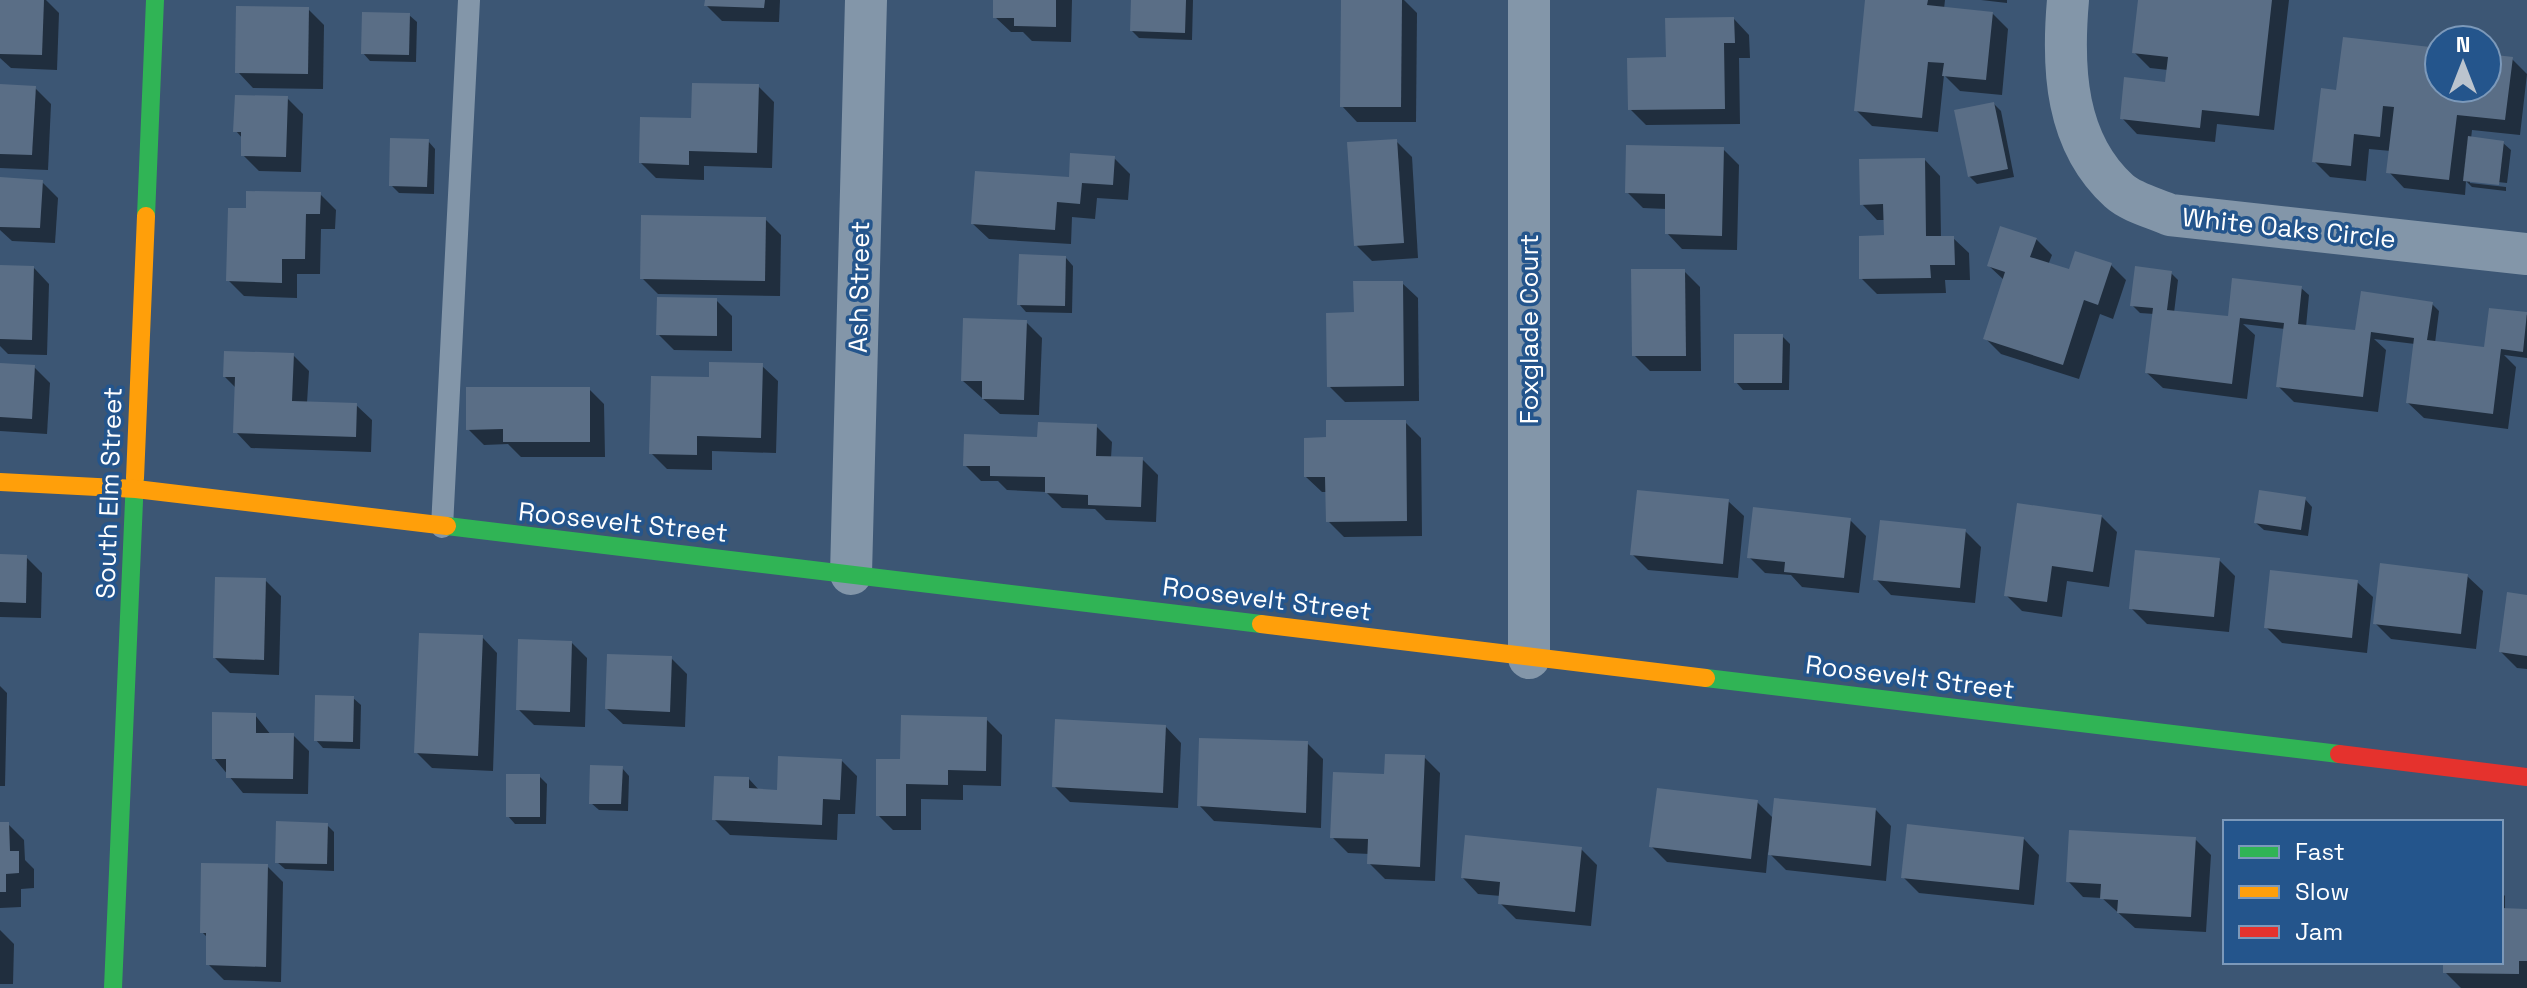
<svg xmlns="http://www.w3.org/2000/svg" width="2527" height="988" font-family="'Space Grotesk',sans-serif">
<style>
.shadow{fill:#0007}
.building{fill:#5a6e86}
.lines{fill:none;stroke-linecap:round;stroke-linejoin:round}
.lane{stroke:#8396a9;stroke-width:22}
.street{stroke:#8396a9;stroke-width:42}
.fast{stroke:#30b455;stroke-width:18}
.slow{stroke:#ff9f0a;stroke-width:18}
.jam{stroke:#e5322d;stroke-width:18}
.labels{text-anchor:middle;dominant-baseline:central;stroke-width:7;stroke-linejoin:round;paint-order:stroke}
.street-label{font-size:26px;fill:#fff;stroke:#24558c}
</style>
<rect width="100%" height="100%" fill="#3c5674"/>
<!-- shadow -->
<g class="shadow">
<polygon points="0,0 46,0 59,13 57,70 11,68 0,58"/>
<polygon points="707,0 780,0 779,22 722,21 706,5"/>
<polygon points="995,0 1072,0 1071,42 1032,41 1023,32 1011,32 995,17"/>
<polygon points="1133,0 1193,0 1192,40 1139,38 1132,31"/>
<polygon points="1343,0 1404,0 1417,13 1416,122 1357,122 1342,106"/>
<polygon points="1867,0 1945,0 1944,9 1992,13 2008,29 2002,95 1960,91 1944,75 1938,132 1872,126 1856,110"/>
<polygon points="1981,0 2007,0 2007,3"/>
<polygon points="2140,0 2289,0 2274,130 2217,124 2215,142 2137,134 2122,118 2166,84 2168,70 2150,68 2135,53"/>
<polygon points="308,9 324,25 323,89 253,88 238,72"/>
<polygon points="409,15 417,22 416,62 370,61 363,53"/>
<polygon points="1734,19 1749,35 1750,58 1739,58 1740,124 1646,125 1630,109 1668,59"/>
<polygon points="2439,50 2439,88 2487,88 2487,56 2512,59 2527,74 2520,135 2472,130 2471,139 2503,143 2511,150 2507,183 2470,179 2470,183 2506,187 2506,191 2472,187 2466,181 2465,195 2404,188 2389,172 2391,151 2369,149 2366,181 2330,177 2314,161 2338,92"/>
<polygon points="0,86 35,88 51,104 48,170 0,168"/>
<polygon points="758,86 774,102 772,168 704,166 704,180 656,178 641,163 693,120"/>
<polygon points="287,98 303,114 301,172 259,171 243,155 243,139 236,131"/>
<polygon points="1994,104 2001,111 2014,177 1977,184 1969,176"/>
<polygon points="428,141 435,149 434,194 399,193 391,185"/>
<polygon points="1396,141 1412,157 1418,258 1372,261 1356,245"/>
<polygon points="1723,149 1739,165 1737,250 1682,249 1667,233 1667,209 1643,208 1627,192"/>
<polygon points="1114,158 1130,174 1128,200 1097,198 1095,219 1072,217 1071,244 989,239 973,224"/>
<polygon points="1925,160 1940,176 1941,238 1953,238 1969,253 1970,280 1945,280 1946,293 1877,294 1861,278 1886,237 1886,220 1877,220 1862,204"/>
<polygon points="0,179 42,182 58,198 55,243 12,241 0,230"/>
<polygon points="320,194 336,210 335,229 321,229 320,274 297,274 297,298 244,296 228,280 248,210"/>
<polygon points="765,219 781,235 780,296 658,294 642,278"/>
<polygon points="2036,239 2052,255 2048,265 2070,272 2111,265 2126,280 2113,319 2100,314 2079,379 2001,354 1985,338 2004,280 1989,266"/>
<polygon points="1066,258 1073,266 1072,313 1026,312 1019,304"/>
<polygon points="0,267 34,268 49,284 47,355 8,354 0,346"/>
<polygon points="1684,271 1700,287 1701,371 1650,371 1634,355"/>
<polygon points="2171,273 2178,280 2174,313 2234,319 2301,288 2309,295 2306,327 2361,333 2432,304 2439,311 2435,343 2490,350 2491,311 2527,315 2527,358 2504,355 2516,367 2508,429 2424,418 2408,403 2415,344 2374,339 2386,350 2378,412 2294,402 2278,386 2285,329 2243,324 2255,335 2247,399 2163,388 2147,373 2154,314 2140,313 2132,305"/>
<polygon points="1402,283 1418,298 1419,401 1345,402 1329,386 1356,314"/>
<polygon points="716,300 732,316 732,351 674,350 658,334"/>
<polygon points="1026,322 1042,338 1039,415 1000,414 963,381"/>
<polygon points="1782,336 1790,344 1789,390 1743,390 1736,382"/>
<polygon points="293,355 309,371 307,403 356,405 372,420 371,452 251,448 236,432 237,389 225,377"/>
<polygon points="0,365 34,367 50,383 47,434 0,431"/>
<polygon points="762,366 778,381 776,453 712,451 712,470 667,469 651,453 711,379"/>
<polygon points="589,389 604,404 605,457 521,457 508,444 484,445 468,429"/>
<polygon points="1405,422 1421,438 1422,536 1344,537 1328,521 1328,492 1322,492 1306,477 1328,439"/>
<polygon points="1096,426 1112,442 1111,458 1142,459 1158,475 1156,522 1106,520 1095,509 1062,508 1046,492 1007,490 998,481 981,481 965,465"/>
<polygon points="2305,499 2312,507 2308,536 2264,530 2256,523"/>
<polygon points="1728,501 1744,516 1738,578 1648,570 1632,554"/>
<polygon points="2101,516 2117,532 2109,587 2067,581 2062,617 2022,611 2006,595"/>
<polygon points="1850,520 1866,536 1859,593 1802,587 1791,575 1765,573 1749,557"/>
<polygon points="1965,531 1981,547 1975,603 1891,595 1876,579"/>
<polygon points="0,556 26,557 42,573 41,618 0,617"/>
<polygon points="2219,560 2235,576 2229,632 2147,624 2132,609"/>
<polygon points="2467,576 2483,591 2476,649 2391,639 2375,623"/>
<polygon points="265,580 281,596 279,675 230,673 215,658"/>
<polygon points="2357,582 2373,597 2367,653 2282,643 2266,627"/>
<polygon points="2527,597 2527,669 2517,668 2501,652"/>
<polygon points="482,637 497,653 493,771 432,768 416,752"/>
<polygon points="571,642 587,658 585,727 534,725 518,709"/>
<polygon points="671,658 687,674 685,727 623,724 607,709"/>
<polygon points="0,686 7,693 5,786 0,786"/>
<polygon points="353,698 361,705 360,749 323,748 316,740"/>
<polygon points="255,715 271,735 293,735 309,751 308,794 243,793 214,758"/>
<polygon points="986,719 1002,735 1001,786 963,785 963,800 921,799 921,830 893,830 878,815 902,761"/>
<polygon points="1166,727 1181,743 1178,808 1070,802 1054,786"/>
<polygon points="1307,743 1323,759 1321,828 1214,821 1199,805"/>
<polygon points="1424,757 1440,773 1435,881 1385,879 1369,863 1370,854 1348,853 1332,837 1386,777"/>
<polygon points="841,760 857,776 855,814 838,814 837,840 730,835 714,819 749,779 760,791 779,792"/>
<polygon points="622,768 629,776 628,811 599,810 591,803"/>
<polygon points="539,776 547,784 546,824 515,824 508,816"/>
<polygon points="1757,802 1774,819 1876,810 1891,826 1886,881 1786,870 1768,852 1766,873 1667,862 1651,846"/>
<polygon points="0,824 8,824 24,840 25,860 34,869 34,888 21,889 21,907 0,908"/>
<polygon points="327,825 334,832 334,871 285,869 277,862"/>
<polygon points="2024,839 2039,855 2034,905 1919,893 1903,877"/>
<polygon points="2195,839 2211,855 2206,932 2135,928 2102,898 2083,897 2068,881"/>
<polygon points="1581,849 1597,865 1591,926 1516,919 1500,903 1501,896 1478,894 1463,878"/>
<polygon points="267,866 283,882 281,982 224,980 208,964 208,938 202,932"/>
<polygon points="2501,892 2505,896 2505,910 2527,911 2527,988 2461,988 2445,972 2445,962 2501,962"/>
<polygon points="0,930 14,944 13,984 0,984"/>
</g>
<!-- building -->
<g class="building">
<polygon points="0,0 44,0 42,55 0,54"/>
<polygon points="705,0 765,0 764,8 704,6"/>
<polygon points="993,0 1056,0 1056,27 1014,26 1014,18 993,18"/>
<polygon points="1131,0 1186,0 1185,33 1130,31"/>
<polygon points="1341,0 1402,0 1401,107 1340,107"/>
<polygon points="1865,0 1928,0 1927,5 1993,12 1986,80 1942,76 1944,63 1928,62 1922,118 1854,111"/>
<polygon points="2138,0 2272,0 2259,116 2202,110 2200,128 2120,119 2124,77 2165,82 2168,57 2132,53"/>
<polygon points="236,6 309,7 308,74 235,73"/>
<polygon points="362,12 410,13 409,55 361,54"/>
<polygon points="1734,17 1735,43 1724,43 1725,109 1628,110 1627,58 1666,57 1665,18"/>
<polygon points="2343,37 2439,48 2439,88 2487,88 2487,54 2513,57 2505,120 2457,115 2449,180 2386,173 2394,107 2383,106 2380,137 2354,134 2351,166 2312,162 2321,88 2336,90"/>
<polygon points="692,83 759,84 757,153 689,151 689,165 639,163 640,117 691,118"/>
<polygon points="0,84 36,86 32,155 0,154"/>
<polygon points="235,95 288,96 286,157 241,156 241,132 233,132"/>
<polygon points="1994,102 2008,169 1968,177 1954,110"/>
<polygon points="2468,136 2504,141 2499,185 2463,181"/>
<polygon points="390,138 429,139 427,187 389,186"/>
<polygon points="1397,139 1404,243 1354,246 1347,142"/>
<polygon points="1626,145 1724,147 1722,236 1665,234 1665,194 1625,193"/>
<polygon points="1070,153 1115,156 1113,185 1082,183 1080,204 1057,202 1055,230 971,224 975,171 1069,177"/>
<polygon points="1925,158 1926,236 1954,236 1955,265 1930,265 1931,278 1859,279 1859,236 1884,235 1883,204 1860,205 1859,159"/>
<polygon points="0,177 43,180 40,228 0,227"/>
<polygon points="246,191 321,192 320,214 306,214 305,259 282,259 282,283 226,281 228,208 246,208"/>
<polygon points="641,215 766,217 765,281 640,279"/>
<polygon points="2000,226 2037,238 2030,257 2069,269 2075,251 2112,263 2098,305 2084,300 2063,365 1983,339 2005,272 1987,266"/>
<polygon points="1019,254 1066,256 1065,306 1017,305"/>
<polygon points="0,265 34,266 32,340 0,339"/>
<polygon points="2135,266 2172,271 2167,310 2228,316 2232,278 2302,286 2298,324 2355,330 2361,291 2433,302 2427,340 2484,347 2489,308 2527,312 2523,352 2501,349 2493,414 2406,403 2414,338 2371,332 2363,397 2276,387 2284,323 2240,318 2232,384 2145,373 2153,308 2130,306"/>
<polygon points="1631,269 1685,269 1686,356 1632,356"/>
<polygon points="1353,281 1403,281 1404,386 1327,387 1326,313 1354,312"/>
<polygon points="657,297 717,298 717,336 656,335"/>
<polygon points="963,318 1027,320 1024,400 982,399 982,381 961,381"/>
<polygon points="1734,334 1783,334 1782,383 1734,383"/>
<polygon points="224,351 294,353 292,401 357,403 356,437 233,433 235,377 223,377"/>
<polygon points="709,362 763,363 761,438 697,436 697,455 649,454 651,376 709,377"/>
<polygon points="0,363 35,365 32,419 0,417"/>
<polygon points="466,387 590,387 590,442 503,442 503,429 466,430"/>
<polygon points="1326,420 1406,420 1407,521 1326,522 1325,477 1304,477 1304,438 1326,437"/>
<polygon points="1038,422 1097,424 1096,456 1143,457 1141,507 1088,505 1088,495 1045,493 1045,477 990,476 990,466 963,466 964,434 1037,437"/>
<polygon points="1637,490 1729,499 1723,564 1630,555"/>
<polygon points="2259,490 2306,497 2301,530 2254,523"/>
<polygon points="2017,503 2102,515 2093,572 2052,566 2047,602 2004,596"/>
<polygon points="1753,507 1851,518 1844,578 1784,572 1785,562 1747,558"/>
<polygon points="1880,520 1966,529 1960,588 1873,580"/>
<polygon points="2135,550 2220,558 2214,617 2129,609"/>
<polygon points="0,554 27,555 26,603 0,602"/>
<polygon points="2380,563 2468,574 2461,634 2373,624"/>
<polygon points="2270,570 2358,580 2352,638 2264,628"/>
<polygon points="215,577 266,578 264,660 213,658"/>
<polygon points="2507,592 2527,595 2527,656 2499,652"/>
<polygon points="419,633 483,635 478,756 414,753"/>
<polygon points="518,639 572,641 570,712 516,710"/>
<polygon points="607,654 672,656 670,712 605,709"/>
<polygon points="315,695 354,696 353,742 314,741"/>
<polygon points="212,712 256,713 256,733 294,733 293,779 226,778 226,759 212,759"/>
<polygon points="901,715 987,717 986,771 948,770 948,785 906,784 906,816 876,816 876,759 900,759"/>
<polygon points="1055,719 1166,725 1163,793 1052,787"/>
<polygon points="1199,738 1308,741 1306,813 1197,806"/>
<polygon points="1385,754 1425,755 1420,867 1367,864 1368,839 1330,838 1333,772 1384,774"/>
<polygon points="778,756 842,759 840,800 823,799 822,825 712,820 714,776 749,777 749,788 777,790"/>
<polygon points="590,765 623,766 621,804 589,804"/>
<rect x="506" y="774" width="34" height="43"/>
<polygon points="1657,788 1758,800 1751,859 1649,847"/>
<polygon points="1774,798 1876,808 1871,866 1768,855"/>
<polygon points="276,821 328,823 327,864 275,863"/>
<polygon points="0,822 9,822 10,851 19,851 19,873 6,874 6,892 0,892"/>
<polygon points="1907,824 2024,837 2019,890 1901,878"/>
<polygon points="2069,830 2196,837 2191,917 2117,913 2118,900 2100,899 2101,884 2066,882"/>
<polygon points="1465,835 1582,847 1575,912 1498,904 1500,882 1461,878"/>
<polygon points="201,863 268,864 266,967 206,965 206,933 200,933"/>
<polygon points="2501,908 2527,909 2527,961 2519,961 2519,974 2443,973 2443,962 2501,962"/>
</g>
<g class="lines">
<!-- lane -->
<polyline class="lane" points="442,527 469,0"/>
<!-- street -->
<g class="street">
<polyline points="1529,0 1529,658"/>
<path d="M2068,0C2062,68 2065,142 2119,191C2131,202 2154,208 2170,215L2527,254"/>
<polyline points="851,574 866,0"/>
</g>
<!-- fast -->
<g class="fast">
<polyline points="146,216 155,0"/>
<polyline points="447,526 1261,624"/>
<polyline points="1706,678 2339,754"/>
<polyline points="113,988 135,478"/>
</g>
<!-- slow -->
<g class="slow">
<polyline points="135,478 146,216"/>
<polyline points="0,482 136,489 447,526"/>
<polyline points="1261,624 1706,678"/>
</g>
<!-- jam -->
<polyline class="jam" points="2339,754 2527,777"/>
</g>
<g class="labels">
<!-- street labels -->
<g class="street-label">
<text transform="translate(2289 228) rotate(6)">White Oaks Circle</text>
<text transform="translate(859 287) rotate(-89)">Ash Street</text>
<text transform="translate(1529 329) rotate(-90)">Foxglade Court</text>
<text transform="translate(109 493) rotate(-88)">South Elm Street</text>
<text transform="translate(623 522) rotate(6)">Roosevelt Street</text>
<text transform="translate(1267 599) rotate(7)">Roosevelt Street</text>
<text transform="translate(1910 677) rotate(7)">Roosevelt Street</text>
</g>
</g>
<!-- legend -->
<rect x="2223" y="820" width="280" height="144" fill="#24558c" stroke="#7c99ba" stroke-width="2"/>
<rect x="2239" y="846" width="40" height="12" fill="#30b455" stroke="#7c99ba" stroke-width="2"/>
<text x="2295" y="860" font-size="24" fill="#ffffff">Fast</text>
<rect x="2239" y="886" width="40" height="12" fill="#ff9f0a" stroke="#7c99ba" stroke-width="2"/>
<text x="2295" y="900" font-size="24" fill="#ffffff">Slow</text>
<rect x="2239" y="926" width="40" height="12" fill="#e5322d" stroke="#7c99ba" stroke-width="2"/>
<text x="2295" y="940" font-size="24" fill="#ffffff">Jam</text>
<!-- north arrow -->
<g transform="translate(2463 64)"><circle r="38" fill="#24558c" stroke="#7c99ba" stroke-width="2"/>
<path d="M0-6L14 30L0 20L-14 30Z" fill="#bbc4ce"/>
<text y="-12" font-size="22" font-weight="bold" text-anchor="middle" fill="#ffffff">N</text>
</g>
</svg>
